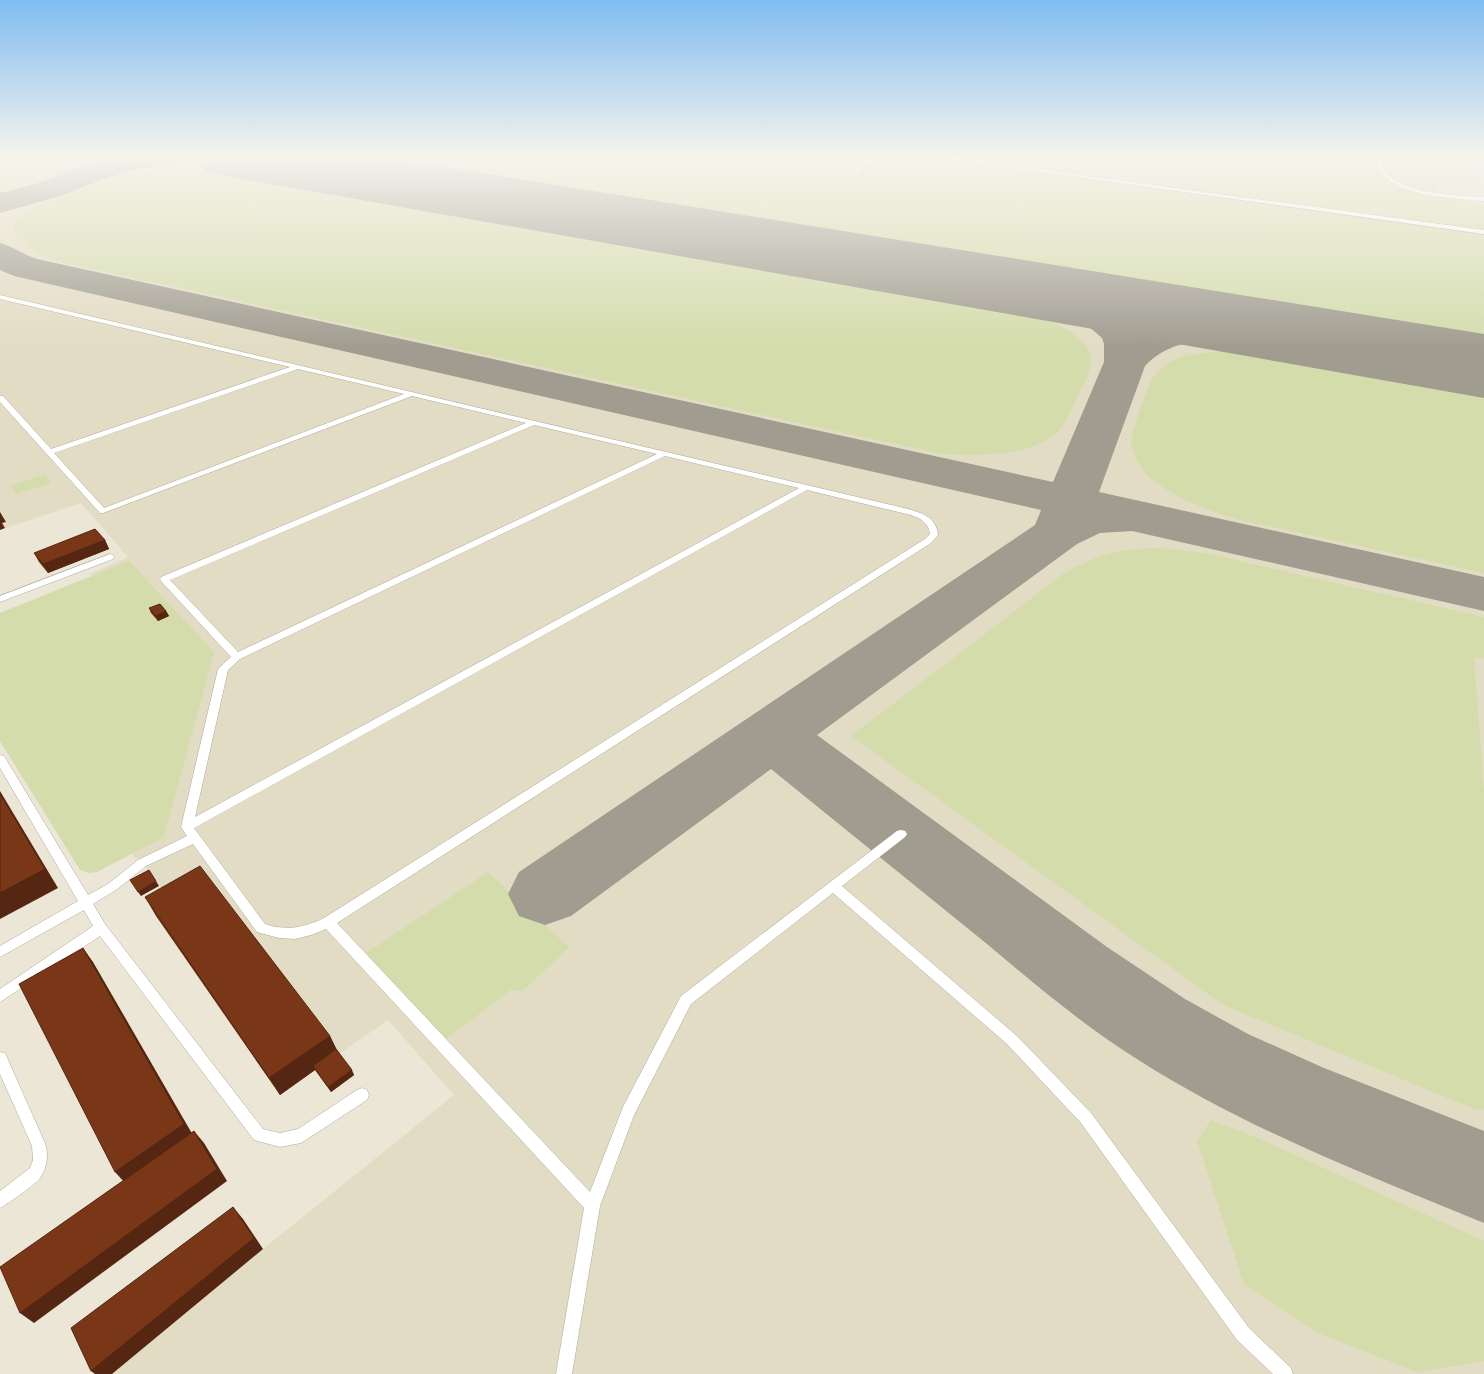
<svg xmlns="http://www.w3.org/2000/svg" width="1484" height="1374" font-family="Rubik,sans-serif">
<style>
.built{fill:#e3dcc4}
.green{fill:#d4dcac}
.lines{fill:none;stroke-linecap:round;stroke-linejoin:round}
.taxiway{fill:#a09c90;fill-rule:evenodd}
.runway{fill:#a09c90;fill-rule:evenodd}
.service-casing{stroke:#afaa9a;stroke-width:1}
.service{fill:#fff;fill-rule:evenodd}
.wall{fill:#682f15}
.shaded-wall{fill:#552611}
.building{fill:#793718;stroke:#552611}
</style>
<rect width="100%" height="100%" fill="#ebe6d6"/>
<!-- built -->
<polygon class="built" points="0,155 1484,155 1484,1374 112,1374 263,1249 454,1095 388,1020 339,1054 173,906 152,874 142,863 132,855 182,682 90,574 128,557 81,503 0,530"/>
<!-- green -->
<g class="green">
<path d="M0,155H82C75,178 21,188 0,191Z"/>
<polygon points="335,155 1433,155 1437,195 1484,205 1484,340 1460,338"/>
<path d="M161,169H191L217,170L1003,306L1008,309C1031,314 1091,329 1091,361C1091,373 1082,386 1077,397C1068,417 1064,432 1043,442C1011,457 975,455 941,454L56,261C47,257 14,239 13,229C10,210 94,182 110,178C127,174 144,171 161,169Z"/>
<path d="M1224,351L1246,352L1283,356L1484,391V573L1240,520C1210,511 1159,494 1141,467C1136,459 1131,450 1131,439C1132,433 1148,385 1152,379C1156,372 1163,367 1170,362C1185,353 1207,353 1224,351Z"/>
<polygon points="45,474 51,483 16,494 10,486"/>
<path d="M1153,548L1172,549L1205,553L1484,617V659L1474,657L1484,791V1109L1477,1110L1223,1005L851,736L1063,574C1096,555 1115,550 1153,548Z"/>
<polygon points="129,561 214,652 164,837 97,872 89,873 80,870 0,741 0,613"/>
<polygon points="488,872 569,947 523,991 511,990 445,1040 366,953"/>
<polygon points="1211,1120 1260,1139 1484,1241 1484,1361 1417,1372 1318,1333 1244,1284 1197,1141"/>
</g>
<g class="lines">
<!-- taxiway -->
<g class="taxiway">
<path d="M103,155H193L188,161L133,170L104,179L57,197L0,213V193C35,185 72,174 103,155Z"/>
<polygon points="214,155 248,155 249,156 244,162 234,165 219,161"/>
<path d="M0,243C14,247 24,255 37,259L1053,482L1104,362V344L1102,338L1094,331L1083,323L1055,309L1017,297L1011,289L1017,281C1021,280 1025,278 1029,278C1035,277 1044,281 1050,283C1082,291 1119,303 1138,332C1177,311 1261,314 1302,324L1308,333L1302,342C1284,346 1272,344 1254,342C1216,339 1172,336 1145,366L1099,492L1484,577V611L1132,531L1100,533L1077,544L817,735L1107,947L1185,999L1248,1034L1324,1068L1484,1131V1223C1367,1175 1247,1129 1140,1061C1085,1027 1036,985 987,944C915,886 843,827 771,769L571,916L545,925L519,916L508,894L519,872L1035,525L1041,510L14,276L0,270Z"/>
<polygon points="1472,350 1484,352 1484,378 1457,372 1451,363 1457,354"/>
</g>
<!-- runway -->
<polygon class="runway" points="194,155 370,155 1484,334 1484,398 231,177 205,171"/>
<!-- service casing -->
<g class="service-casing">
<g id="service">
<polygon points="871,155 876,155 857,174 853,174 853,172"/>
<polygon points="919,155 933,155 1484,230 1484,234"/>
<path d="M1374,155H1378C1380,159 1381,163 1383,167C1397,195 1457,195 1484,197V201C1453,198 1399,198 1379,170C1376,166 1375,160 1374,155Z"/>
<path d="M0,295L904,508C920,512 937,517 938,535L931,543L337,923L590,1192L623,1107L681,996L897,831L901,830L905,831L907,834L905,837L842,886L1017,1036L1091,1113L1249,1328L1291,1368L1293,1374H1273L1237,1340L1081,1123L1007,1044L833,893L691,1004L634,1115L600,1206L572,1374H556L584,1208L326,929L311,935L295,939L279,938L257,932L193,844L146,866L116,890L93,904L105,924L263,1129L280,1133L298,1129L357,1090L362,1088L367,1090L369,1095L367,1100L301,1143L280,1147L254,1140L100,936L0,1002V989L93,926L84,910L0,957V946L78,901L0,768V755L4,756L88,895L108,884L138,860L187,836L181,827L218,669L231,657L161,581L160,579L161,577L526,423L412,396L103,513H100L0,402V396H3L51,449L290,367L0,299ZM298,369L404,394L104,508L54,453ZM534,425L657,454L238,652L170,580ZM665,456L799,488L195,817L228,670L240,659ZM807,490L911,515C921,519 929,523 930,534L925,539L324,918C304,928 286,931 265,924L194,828Z"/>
<polygon points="110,554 113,555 114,557 113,559 0,602 0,596"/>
<path d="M0,1052L5,1053L44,1141C49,1152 48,1167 40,1178C35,1185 14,1199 5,1205L0,1208V1191L30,1168L33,1160L32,1146L0,1074Z"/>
</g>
</g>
<!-- service -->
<use href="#service" class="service"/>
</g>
<!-- wall -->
<g class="wall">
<polygon points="105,540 109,549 48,573 39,562 34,553"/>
<polygon points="149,608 166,611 169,616 158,621 151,613"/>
<polygon points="145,897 330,1036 336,1049 354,1075 331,1092 315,1070 280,1095 156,916"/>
</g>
<!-- shaded-wall -->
<g class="shaded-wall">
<polygon points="0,512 6,522 2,523 5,528 0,530"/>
<polygon points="105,540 109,549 48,573 43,564"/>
<polygon points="166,611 169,616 158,621 156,616"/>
<polygon points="0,791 58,888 0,919"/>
<polygon points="156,881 159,886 141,896 138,892"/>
<polygon points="83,948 93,962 194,1137 126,1184 115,1172"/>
<polygon points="330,1036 339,1054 313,1066 315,1070 280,1095 269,1078"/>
<polygon points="352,1070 354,1075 331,1092 328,1087"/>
<polygon points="194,1131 204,1143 227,1181 34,1323 20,1313"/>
<polygon points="233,1207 243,1219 263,1249 112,1374 95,1374 91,1371"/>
</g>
<!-- building -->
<g class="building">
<polygon points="95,529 105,540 43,564 34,553"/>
<polygon points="160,604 166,611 156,616 149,608"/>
<polygon points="0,794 45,869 0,893"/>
<polygon points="200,866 330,1036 269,1078 145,897"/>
<polygon points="149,870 156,881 138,892 130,880"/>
<polygon points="83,948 184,1124 115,1172 19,984"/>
<polygon points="336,1049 352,1070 328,1087 313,1066"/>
<polygon points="194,1131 217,1169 20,1313 0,1267"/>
<polygon points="233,1207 254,1238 91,1371 71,1328"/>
</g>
<!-- sky -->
<linearGradient id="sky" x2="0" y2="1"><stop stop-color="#80bcf1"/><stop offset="0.45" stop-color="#f6f4ed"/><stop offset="1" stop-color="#f6f4ed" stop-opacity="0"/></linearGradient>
<rect width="1484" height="348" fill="url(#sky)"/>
</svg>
